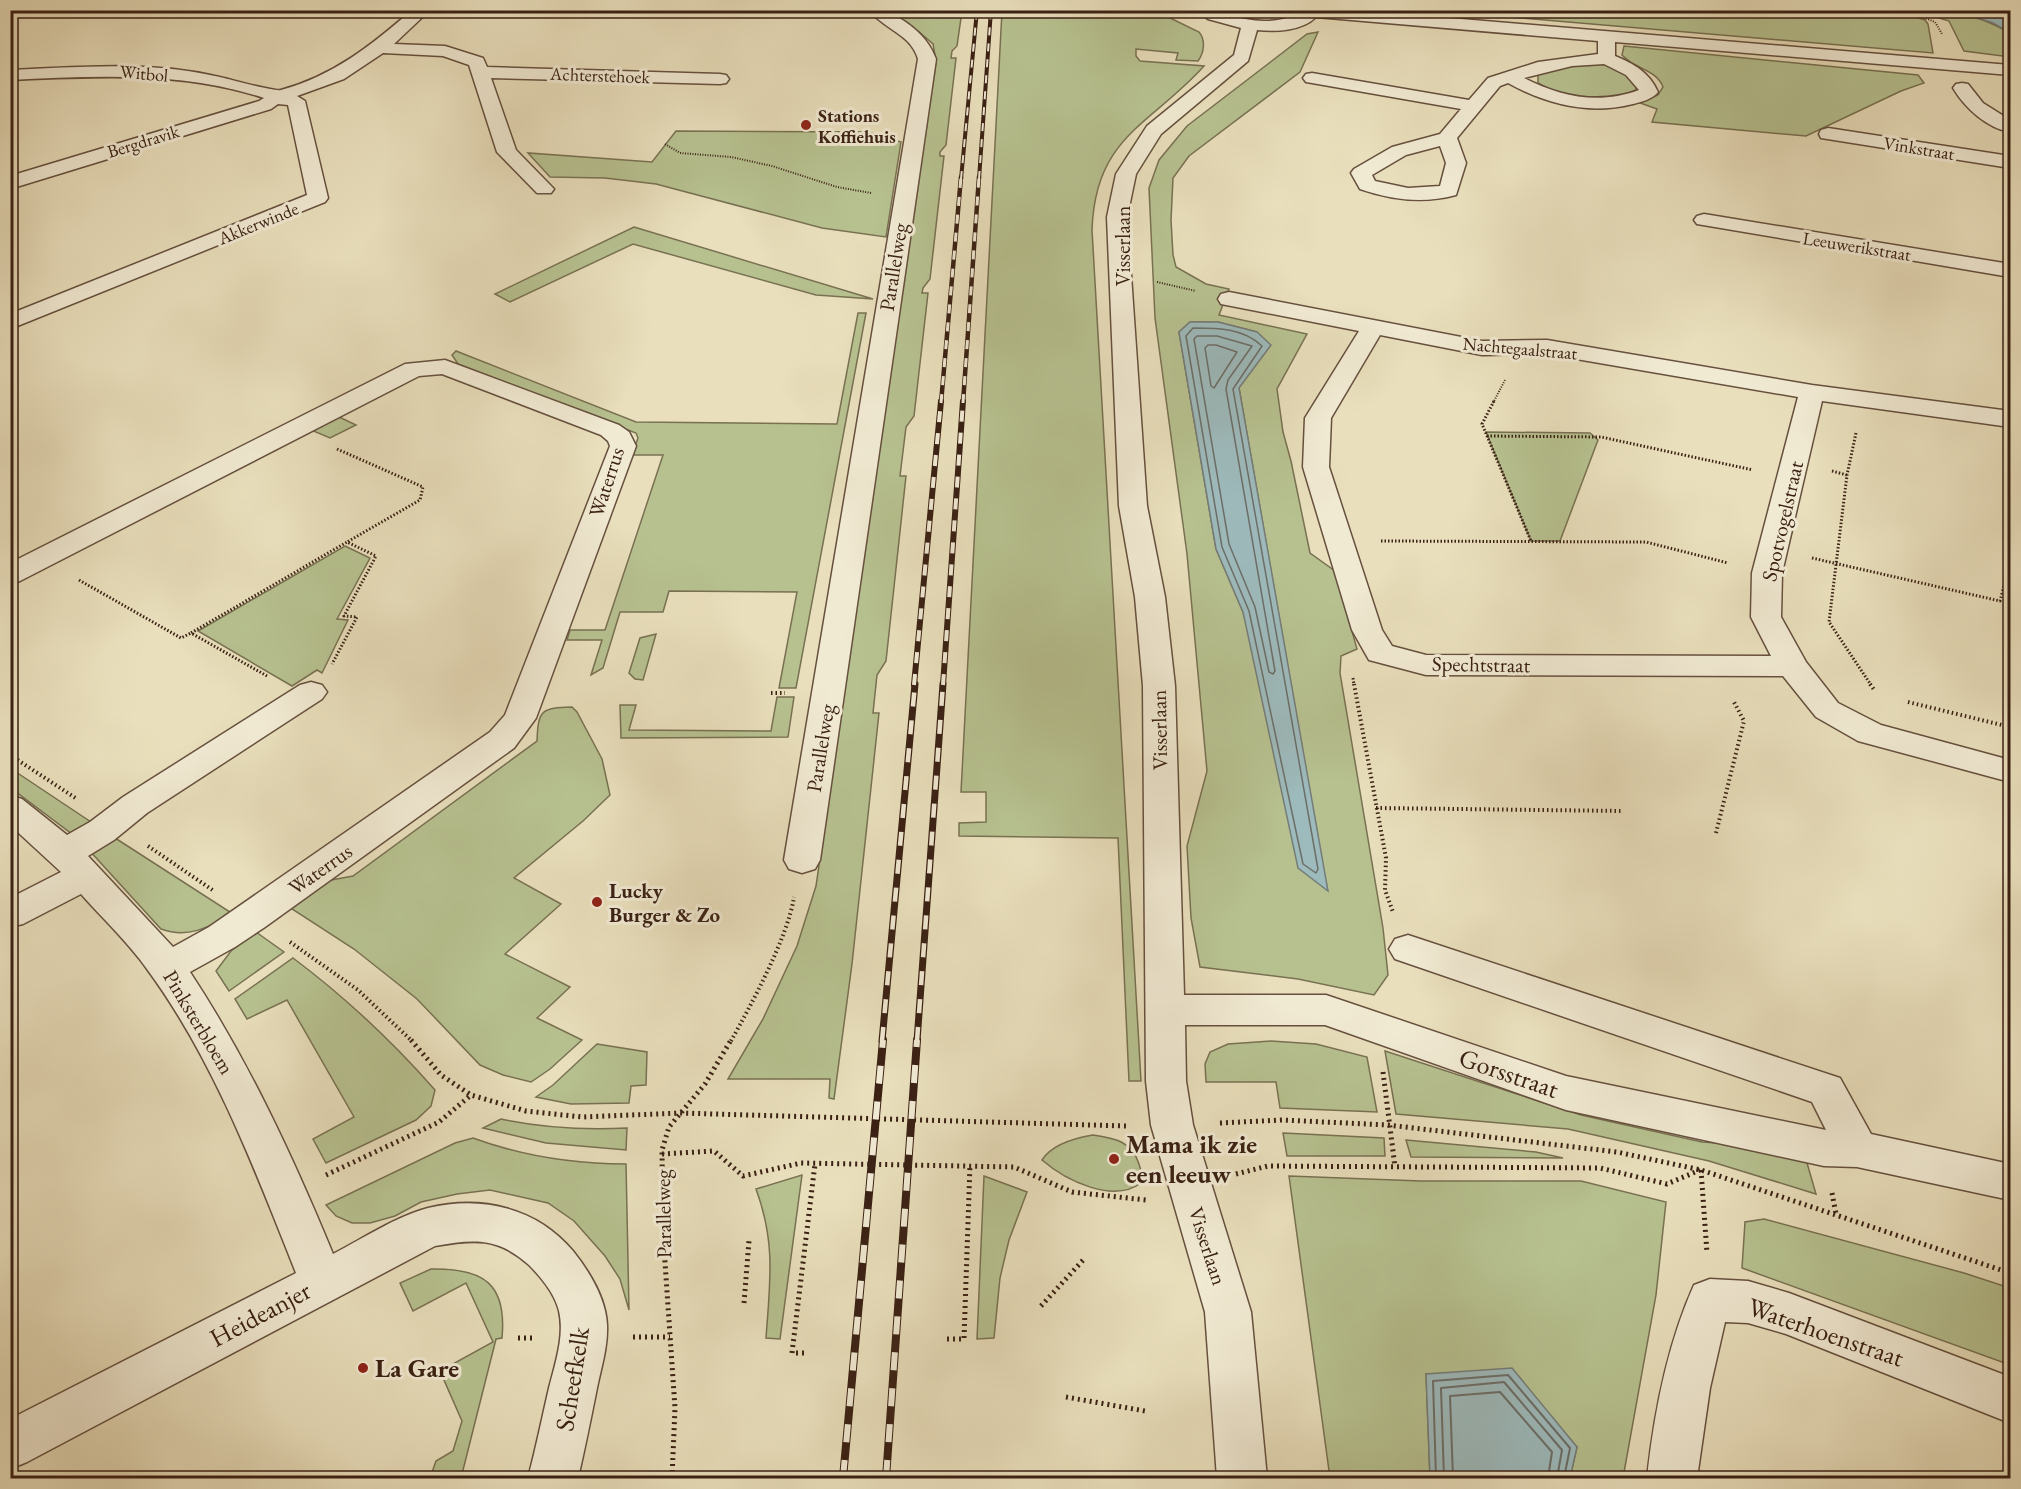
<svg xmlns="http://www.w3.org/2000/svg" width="2021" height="1489" font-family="'EB Garamond',serif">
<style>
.green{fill:#b7c190;stroke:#787152;stroke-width:1.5;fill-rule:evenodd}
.water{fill:#9dbabc;stroke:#757d79;stroke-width:1.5}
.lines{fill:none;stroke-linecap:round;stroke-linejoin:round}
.shore-far1{stroke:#6c6e68;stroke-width:1.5}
.shore{stroke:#6c6e68;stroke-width:2}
.minor-casing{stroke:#66503e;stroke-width:3}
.path-far3{stroke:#3a2114;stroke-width:2;stroke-dasharray:1 1.5;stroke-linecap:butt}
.path-far2{stroke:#3a2114;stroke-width:3;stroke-dasharray:1.5 2;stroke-linecap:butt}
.path-far1{stroke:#3a2114;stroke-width:4;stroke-dasharray:1.5 3;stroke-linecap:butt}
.path{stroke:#3a2114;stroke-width:5;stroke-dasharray:2 4;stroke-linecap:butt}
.minor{fill:#f1ead3;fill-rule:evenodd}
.rail-far4-casing{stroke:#3a2114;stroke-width:4}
.rail-far3-casing{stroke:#3a2114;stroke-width:4.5}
.rail-far2-casing{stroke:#3a2114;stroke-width:6}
.rail-far1-casing{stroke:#3a2114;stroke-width:7}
.rail-casing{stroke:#3a2114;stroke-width:8}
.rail-far4{stroke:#f1ead3;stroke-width:2;stroke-dasharray:8;stroke-linecap:butt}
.rail-far3{stroke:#f1ead3;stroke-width:3;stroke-dasharray:9;stroke-linecap:butt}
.rail-far2{stroke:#f1ead3;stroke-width:4;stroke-dasharray:11;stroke-linecap:butt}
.rail-far1{stroke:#f1ead3;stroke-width:4.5;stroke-dasharray:14;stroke-linecap:butt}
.rail{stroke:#f1ead3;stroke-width:6;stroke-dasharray:18;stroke-linecap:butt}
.poi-dot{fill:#8f2418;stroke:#f1ead3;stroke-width:2}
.labels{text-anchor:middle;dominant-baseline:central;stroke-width:6;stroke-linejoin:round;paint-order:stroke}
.far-street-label{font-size:18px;fill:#3a2114;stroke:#f1ead3}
.far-poi-label{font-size:18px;font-weight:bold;fill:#3a2114;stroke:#f1ead3;text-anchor:start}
.street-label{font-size:21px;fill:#3a2114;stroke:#f1ead3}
.poi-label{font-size:21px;font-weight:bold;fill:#3a2114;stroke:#f1ead3;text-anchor:start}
.near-street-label{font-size:26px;fill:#3a2114;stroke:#f1ead3}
.near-poi-label{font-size:26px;font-weight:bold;fill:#3a2114;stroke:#f1ead3;text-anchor:start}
</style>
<rect width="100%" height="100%" fill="#e9dfbc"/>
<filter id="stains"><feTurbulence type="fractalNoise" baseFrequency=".00333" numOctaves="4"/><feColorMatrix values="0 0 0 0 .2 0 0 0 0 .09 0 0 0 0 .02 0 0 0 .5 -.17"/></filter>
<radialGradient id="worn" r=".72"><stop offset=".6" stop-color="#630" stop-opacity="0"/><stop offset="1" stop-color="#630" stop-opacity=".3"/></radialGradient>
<!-- green -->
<g class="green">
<polygon points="884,11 962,11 957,46 952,51 951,58 956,58 946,145 940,152 940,156 944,156 930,279 923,288 922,293 928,293 914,416 906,427 900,476 906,476 886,661 877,675 873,713 879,713 852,964 834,1099 829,1098 830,1079 728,1079 763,1019 797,946 816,886 936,61 933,44 918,31"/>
<path d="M1142,11L1162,14L1199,32C1206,40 1204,53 1198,61L1176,60L1178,53L1136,49V56L1140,61L1204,66C1151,125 1095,136 1092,230L1141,1081H1129L1118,838L959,836V823L986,822V792H961L1002,11Z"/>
<polygon points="1438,11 1898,11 1925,20 1928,24 1933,53"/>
<path d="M1917,11C1956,11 1976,14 2010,33V57L1964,51L1949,21Z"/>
<path d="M1318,32L1300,72L1189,156L1173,178L1171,220L1173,255L1176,267L1206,284L1229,289L1219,315L1307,334L1277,389L1283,432L1291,461L1310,553L1335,571L1357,649L1341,656L1340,673L1383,928L1388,975L1374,995L1298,979L1200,967L1191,918L1187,846L1207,771L1187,554L1155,318L1149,188L1159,160L1187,126L1307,34ZM1190,322H1218L1257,332L1239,388L1327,890L1243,612L1216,549L1179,332Z"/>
<path d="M1624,46L1918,75L1924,83L1901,91L1806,136L1652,122L1657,109L1640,103L1658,95L1663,87C1656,69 1634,69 1622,55Z"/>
<path d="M1602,63L1621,69L1638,85L1633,94C1602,102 1565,100 1538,83V75L1549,69Z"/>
<polygon points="676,131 869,132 901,142 886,237 822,228 656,184 605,178 550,177 528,153 652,162"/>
<polygon points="634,227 873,299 816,295 633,244 510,302 495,294"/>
<polygon points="858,313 866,313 796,688 779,688 797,592 669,591 663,612 620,612 603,668 591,675 602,640 567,640 570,630 605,630 663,455 632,455 638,438 636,433 458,364 452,355 456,351 636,422 837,424"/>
<polygon points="337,416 356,425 330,438 311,430"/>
<polygon points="1486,432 1590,433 1598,440 1560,541 1531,541"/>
<polygon points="345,546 370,558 337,619 348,620 322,673 317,670 292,686 198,631"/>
<polygon points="656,634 643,680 635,679 629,673 640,638"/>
<polygon points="777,697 794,697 788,737 621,738 620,705 636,705 629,730 771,731"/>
<path d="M572,707L577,712L602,759L610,795L583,821L514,878L561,904L505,954L570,987L537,1018L582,1040L550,1069L531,1082L503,1075L480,1065L417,999L354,949L289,907L326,881L353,876L537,741C538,709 542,708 572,707Z"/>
<polygon points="10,768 94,824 76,837 11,788"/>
<path d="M112,836L233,914C209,927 188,939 161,929L88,849Z"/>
<polygon points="256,932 284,952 229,991 216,971 231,951"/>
<path d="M293,958C345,997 392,1041 435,1090L431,1106L416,1120L326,1163L313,1139L354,1117L287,1000L247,1019L235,999Z"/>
<polygon points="1271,1041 1316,1044 1367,1057 1377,1112 1280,1108 1276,1082 1206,1082 1205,1064 1210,1052 1228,1044"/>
<polygon points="597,1044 647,1052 646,1085 631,1086 629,1103 571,1104 536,1097 553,1085"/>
<polygon points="1385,1051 1581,1115 1702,1142 1777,1147 1796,1151 1807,1163 1816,1194 1709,1161 1568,1129 1396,1114"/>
<path d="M501,1119C543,1128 584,1130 627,1128L626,1150L546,1143L483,1128Z"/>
<polygon points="1283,1133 1384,1138 1385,1156 1287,1156"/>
<path d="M1093,1135C1114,1138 1132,1141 1139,1164C1141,1171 1143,1175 1141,1183C1113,1204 1065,1180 1042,1160C1052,1144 1075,1138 1093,1135Z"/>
<path d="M473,1138C522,1156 573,1164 626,1164L629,1310L620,1279L605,1256L574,1221L548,1203L490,1190L457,1194L421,1202L395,1216L370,1223H352L336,1216L326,1205L455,1143Z"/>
<polygon points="1406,1140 1536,1152 1563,1158 1411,1157"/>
<path d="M802,1175L780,1339L766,1338C770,1282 776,1243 756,1189Z"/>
<polygon points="984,1176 1027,1192 1009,1240 1000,1278 994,1338 977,1339"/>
<polygon points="1289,1176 1421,1181 1581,1181 1666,1202 1656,1295 1623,1478 1570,1478 1577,1447 1426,1374 1430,1478 1330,1478"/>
<polygon points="1764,1219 1964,1273 2010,1288 2010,1365 1742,1268 1745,1222"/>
<path d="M431,1269C484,1268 507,1284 502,1338L496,1339L461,1478H430L436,1461L453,1451L462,1421L440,1371L493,1342L466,1283L413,1311L400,1283Z"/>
</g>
<!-- water -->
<g class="water">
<polygon points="1955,11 2010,11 2010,33 1993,23"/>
<polygon points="1190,322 1218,322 1257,332 1271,345 1239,388 1328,891 1298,868 1243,612 1216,549 1179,332"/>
<polygon points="1512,1368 1577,1447 1570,1478 1430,1478 1426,1374"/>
</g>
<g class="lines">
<!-- shore-far1 -->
<g class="shore-far1">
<path d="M1193,328C1218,328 1243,328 1262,346L1233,389L1318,869L1316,873L1303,864L1249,611L1222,547L1186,336Z"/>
<polygon points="1197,336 1217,336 1252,346 1228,380 1226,389 1275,671 1273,674 1269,672 1255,607 1229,544 1194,339"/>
<polygon points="1208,345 1216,345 1237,352 1214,388 1211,386 1205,348"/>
</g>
<!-- shore -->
<g class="shore">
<polyline points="1436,1478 1433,1381 1508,1375 1570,1448 1564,1478"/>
<polyline points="1444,1478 1441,1388 1504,1382 1562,1450 1557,1478"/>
<polyline points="1453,1478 1450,1396 1500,1392 1552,1452 1548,1478"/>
</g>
<!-- minor casing -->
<g class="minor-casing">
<g id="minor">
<path d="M412,10H430L394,44L445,46L483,58L487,67L720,74L726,75L729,79L726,83L720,84L491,78L516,150L554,189L551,193H537L497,152L469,65L443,56L383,53L344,79L297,96L305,101L328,198L325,202L10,329V314L307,195L288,105L278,104L271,109L10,189V176L259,101L264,98C182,71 95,76 10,80V70C78,67 148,61 215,76C226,78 274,92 281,90C333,76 372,45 412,10Z"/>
<path d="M869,10C875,10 883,9 888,12C909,22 928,37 936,59L820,860L815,869L802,873L789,869L784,860L918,59C911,34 885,30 869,10Z"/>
<path d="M1196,10C1220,10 1240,21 1264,21C1280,21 1290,18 1304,11C1312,7 1343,10 1354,10L2010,65V75L1615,42V56C1634,64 1649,72 1658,92C1653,99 1641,102 1633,104C1589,115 1548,105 1508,83L1500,86L1457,138L1466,163L1456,195C1423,204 1392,200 1360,189L1351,173L1354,169L1392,147L1440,134L1461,109L1312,83L1306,82L1303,78L1306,74L1312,73L1469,100L1488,78L1538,62L1598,54V41L1316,17C1302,31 1276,32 1257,30L1248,61L1161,134L1136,174L1127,217L1147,506L1165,597L1175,686L1184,995H1326L1566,1076L1826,1130L1812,1102L1395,959L1389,949L1395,939L1408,935L1840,1078L1871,1134L2010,1164V1200L1857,1167L1824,1166L1566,1110L1325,1025H1185L1186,1081L1193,1125L1251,1312L1267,1478H1217L1205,1312L1151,1125L1146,1081L1143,686L1135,597L1119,506L1107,217L1116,174L1147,126L1234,55L1241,28L1208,19ZM1604,64L1626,75L1639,90C1599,105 1561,97 1524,78L1572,66ZM1440,146L1446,163L1440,186L1408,188L1375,181L1372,175L1406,155Z"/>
<path d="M1962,83L1968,84L1983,103L2010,120V132C1987,128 1965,108 1953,88L1956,84Z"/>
<polygon points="1828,128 2010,156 2010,168 1821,138 1819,134 1821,130"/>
<polygon points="1704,214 2010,264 2010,277 1697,224 1694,220 1697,216"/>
<path d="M1229,292L1482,341L1547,340L1812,385L2010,411V427L1822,401L1782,573L1781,617L1806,662L1838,703L1881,725L2010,760V782L1858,741L1816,717L1783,676L1426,675L1369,660L1352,630L1303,467L1305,418L1359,331L1221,304L1218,299L1221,294ZM1380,335L1482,355L1547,354L1798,397L1752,573L1751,617L1771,656L1426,655L1392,646L1382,630L1329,467L1331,418Z"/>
<path d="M445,360L619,425L629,432L636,446L536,718L514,748L265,927L235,947L190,972C248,1060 293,1157 333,1254C362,1239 397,1216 428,1208C482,1195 537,1208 573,1251C589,1271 606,1299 607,1325C608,1347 601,1368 597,1388C591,1418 585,1448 578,1478H528C536,1448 542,1418 549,1388C555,1364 565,1336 559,1311C555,1294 541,1277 529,1265C498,1237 474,1239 435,1246L27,1462L10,1469V1419L296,1273C255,1170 214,1060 147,969C128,942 103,919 81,894L23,924L10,927V898L61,872L10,825V795L22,799L67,835L90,822L123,797L300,685L311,682L322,685L327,692L322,699L147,813L114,840L88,856L173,947L209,927L490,732L505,715L610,446L608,441L601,435L442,374L419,376L20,581L10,584V563L405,364Z"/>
<path d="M1710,1279L1748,1281L1789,1293L2010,1377V1423L1786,1334L1748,1323L1725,1322L1710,1388L1697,1478H1647C1654,1414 1667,1345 1694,1285Z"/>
</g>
</g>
<!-- path-far3 -->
<g class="path-far3">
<polyline points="1905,10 1935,22 1942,34"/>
<polyline points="665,144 680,153 731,157 772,166 837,187 871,193"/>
<polyline points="1157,282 1196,291"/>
<polyline points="1493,403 1505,380"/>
</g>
<!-- path-far2 -->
<g class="path-far2">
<polyline points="1494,401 1482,424 1531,541"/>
<polyline points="1856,433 1847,475 1829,622 1871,685"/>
<polyline points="1487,436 1601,437 1753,470"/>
<polyline points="337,449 423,487 420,500 347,542"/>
<polyline points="1832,471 1847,475"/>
<polyline points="1381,541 1646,542 1728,563"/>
<polyline points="1812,558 2000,601 2010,563"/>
<polyline points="79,580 181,638 191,633"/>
<polyline points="267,676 191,633 347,542 376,556 344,616 357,617 332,664"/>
<polyline points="1353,678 1354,685"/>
</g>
<!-- path-far1 -->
<g class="path-far1">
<polyline points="1354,684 1386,858 1385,890 1393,912"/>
<polyline points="1870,684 1875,691"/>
<polyline points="771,693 785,693"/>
<polyline points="1908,702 2010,727"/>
<polyline points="10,755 77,799"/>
<polyline points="1376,808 1623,811"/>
<polyline points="1716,833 1744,721 1734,702"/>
<polyline points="148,846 214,891"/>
<polyline points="290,942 358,990 412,1041"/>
<path d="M731,1041C751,1005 788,937 794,897"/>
</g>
<!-- path -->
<g class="path">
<polyline points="411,1040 441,1075 471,1095 526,1111 582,1117 680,1113 1126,1126"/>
<polyline points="1383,1072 1395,1167"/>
<polyline points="1220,1123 1282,1120 1388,1125 1617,1152 1701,1170 2010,1273"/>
<polyline points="662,1154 714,1151 743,1176 801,1163 1014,1167 1072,1192 1146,1200"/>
<polyline points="1701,1170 1707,1253"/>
<polyline points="1236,1174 1268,1166 1600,1168 1667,1184 1700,1170"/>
<polyline points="326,1175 439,1122 471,1095"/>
<polyline points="1832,1193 1836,1214"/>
<polyline points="744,1303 749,1241"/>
<polyline points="1041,1306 1085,1258"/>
<polyline points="633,1337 670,1337"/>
<polyline points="518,1338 535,1338"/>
<polyline points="947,1339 964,1339 970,1165"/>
<polyline points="804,1353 792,1353 815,1164"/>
<polyline points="1066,1397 1145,1411"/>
<polyline points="672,1478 675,1408 663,1233 662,1150 669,1127 705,1084 731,1040"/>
</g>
<!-- minor -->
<use href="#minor" class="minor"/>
<!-- rail-far4 casing -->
<g class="rail-far4-casing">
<g id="rail-far4">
<polyline points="961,179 977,10"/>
<polyline points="979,179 991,10"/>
</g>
</g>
<!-- rail-far3 casing -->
<g class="rail-far3-casing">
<g id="rail-far3">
<polyline points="941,403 961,177"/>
<polyline points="963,403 979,177"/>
</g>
</g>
<!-- rail-far2 casing -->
<g class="rail-far2-casing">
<g id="rail-far2">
<polyline points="914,685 941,401"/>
<polyline points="943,685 963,401"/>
</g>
</g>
<!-- rail-far1 casing -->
<g class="rail-far1-casing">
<g id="rail-far1">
<polyline points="882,1041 915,684"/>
<polyline points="917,1041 943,684"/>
</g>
</g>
<!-- rail casing -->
<g class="rail-casing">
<g id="rail">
<polyline points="843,1478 883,1040"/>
<polyline points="886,1478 917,1040"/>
</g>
</g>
<!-- rail-far4 -->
<use href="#rail-far4" class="rail-far4"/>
<!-- rail-far3 -->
<use href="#rail-far3" class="rail-far3"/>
<!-- rail-far2 -->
<use href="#rail-far2" class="rail-far2"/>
<!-- rail-far1 -->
<use href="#rail-far1" class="rail-far1"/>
<!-- rail -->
<use href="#rail" class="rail"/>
</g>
<!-- markers -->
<g class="poi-dot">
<circle cx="806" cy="125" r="6"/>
<circle cx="597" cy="902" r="6"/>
<circle cx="1114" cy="1159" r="6"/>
<circle cx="363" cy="1368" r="6"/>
</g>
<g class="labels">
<!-- far-street labels -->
<g class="far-street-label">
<text transform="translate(144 73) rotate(5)">Witbol</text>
<text transform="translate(600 75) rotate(2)">Achterstehoek</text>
<text transform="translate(143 141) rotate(-17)">Bergdravik</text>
<text transform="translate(1919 148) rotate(9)">Vinkstraat</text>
<text transform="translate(258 223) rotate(-22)">Akkerwinde</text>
<text transform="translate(1857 246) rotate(9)">Leeuwerikstraat</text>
<text transform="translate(1520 348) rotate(5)">Nachtegaalstraat</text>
</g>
<!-- far-poi labels -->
<g class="far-poi-label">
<text x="818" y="115">Stations<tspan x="818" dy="21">Koffiehuis</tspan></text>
</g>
<!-- street labels -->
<g class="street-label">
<text transform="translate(1122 246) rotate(-90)">Visserlaan</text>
<text transform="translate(893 267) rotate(-81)">Parallelweg</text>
<text transform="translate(606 482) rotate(-72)">Waterrus</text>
<text transform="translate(1782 521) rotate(-77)">Spotvogelstraat</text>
<text transform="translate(1481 664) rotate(1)">Spechtstraat</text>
<text transform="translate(1159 730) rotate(-91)">Visserlaan</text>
<text transform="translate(820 748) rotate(-81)">Parallelweg</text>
<text transform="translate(320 869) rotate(-35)">Waterrus</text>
<text transform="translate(199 1022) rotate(59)">Pinksterbloem</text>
<text transform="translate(663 1214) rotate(-91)">Parallelweg</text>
<text transform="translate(1208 1246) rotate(72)">Visserlaan</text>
</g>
<!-- poi labels -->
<g class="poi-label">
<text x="609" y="890">Lucky<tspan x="609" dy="24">Burger &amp; Zo</tspan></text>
</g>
<!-- near-street labels -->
<g class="near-street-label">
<text transform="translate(1509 1073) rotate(19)">Gorsstraat</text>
<text transform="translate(260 1314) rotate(-28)">Heideanjer</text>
<text transform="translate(1826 1332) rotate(19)">Waterhoenstraat</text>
<text transform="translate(572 1379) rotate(-81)">Scheefkelk</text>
</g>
<!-- near-poi labels -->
<g class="near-poi-label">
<text x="1126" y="1144">Mama ik zie<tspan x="1126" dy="30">een leeuw</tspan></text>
<text x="375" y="1368">La Gare</text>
</g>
</g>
<!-- margin -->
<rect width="2021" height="1489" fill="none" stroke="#e9dfbc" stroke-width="36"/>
<rect x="12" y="12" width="1997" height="1465" fill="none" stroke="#3a2114" stroke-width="3"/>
<rect x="18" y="18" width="1985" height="1453" fill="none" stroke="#3a2114" stroke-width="1.5"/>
<rect width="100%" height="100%" filter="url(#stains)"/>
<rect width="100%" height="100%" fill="url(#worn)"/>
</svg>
